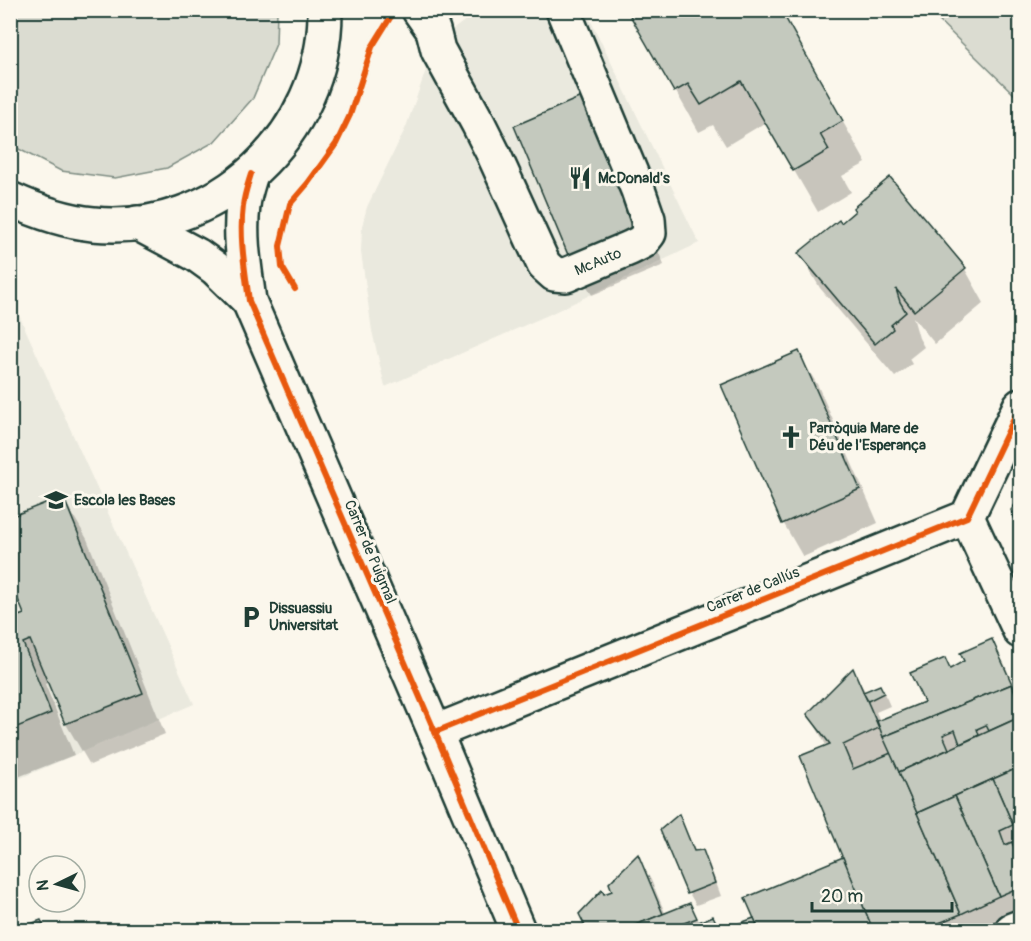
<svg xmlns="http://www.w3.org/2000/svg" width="1031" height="941" font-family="Pangolin,sans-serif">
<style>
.built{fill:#eae9de}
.green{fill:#dbdcd1;stroke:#7d8c82;stroke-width:1.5}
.shadow{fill:#0003}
.building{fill:#c4c9be;stroke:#1f3d34;stroke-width:1.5}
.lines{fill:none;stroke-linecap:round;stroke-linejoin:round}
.minor-casing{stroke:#1f3d34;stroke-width:38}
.minor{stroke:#fbf7ec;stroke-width:33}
.cycleway-casing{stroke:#fbf7ec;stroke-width:10}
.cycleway{stroke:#e8590c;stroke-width:6}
.labels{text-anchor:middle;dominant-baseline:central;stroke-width:6;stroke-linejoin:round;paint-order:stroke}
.poi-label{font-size:15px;font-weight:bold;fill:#1f3d34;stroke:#fbf7ec;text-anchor:start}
.street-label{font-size:15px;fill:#1f3d34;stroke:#fbf7ec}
</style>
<rect width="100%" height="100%" fill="#fbf7ec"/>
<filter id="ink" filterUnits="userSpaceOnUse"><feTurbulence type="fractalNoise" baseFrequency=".0167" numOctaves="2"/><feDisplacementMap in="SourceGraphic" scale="12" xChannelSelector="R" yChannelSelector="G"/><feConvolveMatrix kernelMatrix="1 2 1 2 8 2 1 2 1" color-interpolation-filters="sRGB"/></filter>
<g filter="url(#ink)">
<!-- built -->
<g class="built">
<polygon points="486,11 586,11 699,243 548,315 385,387 372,331 361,252 362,226 367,207 406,127 432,53 443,37 467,19"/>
<polygon points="10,295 194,704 11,782 10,782"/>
</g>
<!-- green -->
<g class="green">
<polygon points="10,11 277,11 276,44 253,98 214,142 167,168 115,178 61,171 11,145"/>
<polygon points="929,11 1020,11 1020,100"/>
</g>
<!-- shadow -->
<g class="shadow">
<polygon points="629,10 780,10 866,163 842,176 851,192 818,212 766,122 726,146 713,125 699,132"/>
<polygon points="607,130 664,265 592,295 573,261"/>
<polygon points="890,179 965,269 984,303 935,344 913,317 919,338 924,347 909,359 912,364 895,377 820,288 800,254 841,225"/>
<polygon points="798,352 818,386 878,523 803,557 784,524 723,385"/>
<polygon points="63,498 87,539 165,734 90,765 66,724 49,682 45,684 74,755 10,780 10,612 14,620 26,615"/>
<polygon points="991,641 1005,665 1020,702 1020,918 991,930 725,930 753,920 844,857 827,747 809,714 853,671 866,693 880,687 887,699 890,706 876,712 880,721 926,702 950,670 966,662"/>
<polygon points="678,816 685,828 696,853 702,852 709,864 721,896 696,905 689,893"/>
<polygon points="638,857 651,880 666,915 690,905 700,923 713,918 720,930 588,930 581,914 604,896 615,892"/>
</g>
<!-- building -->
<g class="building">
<polygon points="627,10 781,10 843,121 820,134 829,150 793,171 741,81 701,105 688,84 674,92"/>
<polygon points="588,94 646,231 571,262 514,126"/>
<polygon points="890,177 966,268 914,311 896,289 900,302 906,312 891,325 893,329 875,344 798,253 839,220 841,223 855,211 853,208"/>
<polygon points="799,351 860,489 782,524 721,385"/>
<polygon points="63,496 143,693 65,724 30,640 23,643 51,713 10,730 10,619 24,614 10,580 10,517"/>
<polygon points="1020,498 1020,532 1011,510"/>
<polygon points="992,639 1012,684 883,737 877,721 924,702 910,673 945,658 950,669 964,661 960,653"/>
<polygon points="853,668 879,728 843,745 853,769 891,753 961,914 922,930 873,930 800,756 830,744 807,714"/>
<polygon points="1012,684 1020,707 1020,717 989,731 986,725 977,729 979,735 960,744 955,730 943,735 949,749 899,772 883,737"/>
<polygon points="880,685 884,693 868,701 863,692"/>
<polygon points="1020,717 1020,767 917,813 899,772"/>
<polygon points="1020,767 1020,822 1013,825 993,779"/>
<polygon points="993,779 1013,825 1000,831 1005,845 1012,842 1020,861 1020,887 999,896 955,796"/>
<polygon points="955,796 999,896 961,914 917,813"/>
<polygon points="679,814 694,851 703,850 715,883 687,894 660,830"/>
<polygon points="1020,838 1020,861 1012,842"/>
<polygon points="638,854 663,914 623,930 587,930 579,914 602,890 604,894 612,891 609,883"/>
<polygon points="843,857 873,930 759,930 745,898"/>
<polygon points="690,903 697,918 666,930 623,930"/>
<polygon points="713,916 720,930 703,930 699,922"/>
<polygon points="754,918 759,930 721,930"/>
<polygon points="41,920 46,930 15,930"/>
</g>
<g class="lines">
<!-- minor casing -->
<g class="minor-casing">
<g id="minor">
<path id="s1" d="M419,10L433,30L438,50L478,123L493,153L544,265L554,274L566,275L630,248L642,242L649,233L648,219L638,190L563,10"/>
<path d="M251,174C248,184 244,195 243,206C239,238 245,269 249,301L435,732L518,930"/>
<path d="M10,199C36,211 64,221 93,224C217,236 326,135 325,10"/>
<polyline points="137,223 197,255 215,268 249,301"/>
<polyline points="967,517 1020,631"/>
<polyline points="435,732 967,517 1020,406"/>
<polyline points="1012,930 1020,927"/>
</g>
</g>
<!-- minor -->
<use href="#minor" class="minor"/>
<!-- cycleway casing -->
<g class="cycleway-casing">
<g id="cycleway">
<path d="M251,174C248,184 244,195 243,206C239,238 245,269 249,301L435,732L518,930"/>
<polyline points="295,289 282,267 280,246 290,204 308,183 336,144 350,115 372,47 395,10"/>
<polyline points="435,732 967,517 1020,406"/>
</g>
</g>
<!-- cycleway -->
<use href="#cycleway" class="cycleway"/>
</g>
</g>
<!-- icons -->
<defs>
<g id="restaurant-bare" transform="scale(1.8)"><path d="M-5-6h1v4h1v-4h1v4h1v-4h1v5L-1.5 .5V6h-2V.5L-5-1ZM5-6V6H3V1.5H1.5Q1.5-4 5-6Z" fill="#1f3d34" stroke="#fbf7ec" stroke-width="2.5" paint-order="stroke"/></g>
<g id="church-bare" transform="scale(1.8)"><path d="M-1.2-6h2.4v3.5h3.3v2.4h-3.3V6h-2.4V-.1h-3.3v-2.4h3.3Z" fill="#1f3d34" stroke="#fbf7ec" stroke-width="2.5" paint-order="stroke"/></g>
<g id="school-bare" transform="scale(1.8)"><path d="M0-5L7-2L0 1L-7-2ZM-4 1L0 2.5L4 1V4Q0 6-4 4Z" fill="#1f3d34" stroke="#fbf7ec" stroke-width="2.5" paint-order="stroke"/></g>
<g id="parking-bare" transform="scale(1.8)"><path d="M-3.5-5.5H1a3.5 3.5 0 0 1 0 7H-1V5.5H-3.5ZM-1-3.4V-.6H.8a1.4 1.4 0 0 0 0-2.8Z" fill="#1f3d34" stroke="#fbf7ec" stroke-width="2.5" paint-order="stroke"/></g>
</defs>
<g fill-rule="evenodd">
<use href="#restaurant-bare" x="580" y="178"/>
<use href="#church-bare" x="791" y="437"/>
<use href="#school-bare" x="56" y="500"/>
<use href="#parking-bare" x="251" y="617"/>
</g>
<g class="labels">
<!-- poi labels -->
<g class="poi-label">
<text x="598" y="178">McDonald's</text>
<text x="809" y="428">Parròquia Mare de<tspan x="809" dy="17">Déu de l'Esperança</tspan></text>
<text x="74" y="500">Escola les Bases</text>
<text x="269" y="608">Dissuassiu<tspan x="269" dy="17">Universitat</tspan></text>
</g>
<!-- street labels -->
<g class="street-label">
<text stroke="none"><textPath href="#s1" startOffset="345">McAuto</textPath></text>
<text transform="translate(370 552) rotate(67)">Carrer de Puigmal</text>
<text transform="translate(753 590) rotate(-22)">Carrer de Callús</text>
</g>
</g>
<!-- margin -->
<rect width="1031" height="941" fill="none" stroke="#fbf7ec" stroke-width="36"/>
<rect x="18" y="18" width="995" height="905" fill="none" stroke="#1f3d34" stroke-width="2" filter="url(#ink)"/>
<!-- north arrow -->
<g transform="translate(57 884) rotate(265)"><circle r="28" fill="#fbf7ec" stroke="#a3ada2" stroke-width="1.5"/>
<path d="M0-4.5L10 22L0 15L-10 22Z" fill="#1f3d34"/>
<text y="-9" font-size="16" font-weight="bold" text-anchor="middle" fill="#1f3d34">N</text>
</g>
<!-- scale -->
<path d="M812 902v9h140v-9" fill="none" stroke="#1f3d34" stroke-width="3"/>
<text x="821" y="902" font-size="18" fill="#1f3d34" stroke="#fbf7ec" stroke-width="4.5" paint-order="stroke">20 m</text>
</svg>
